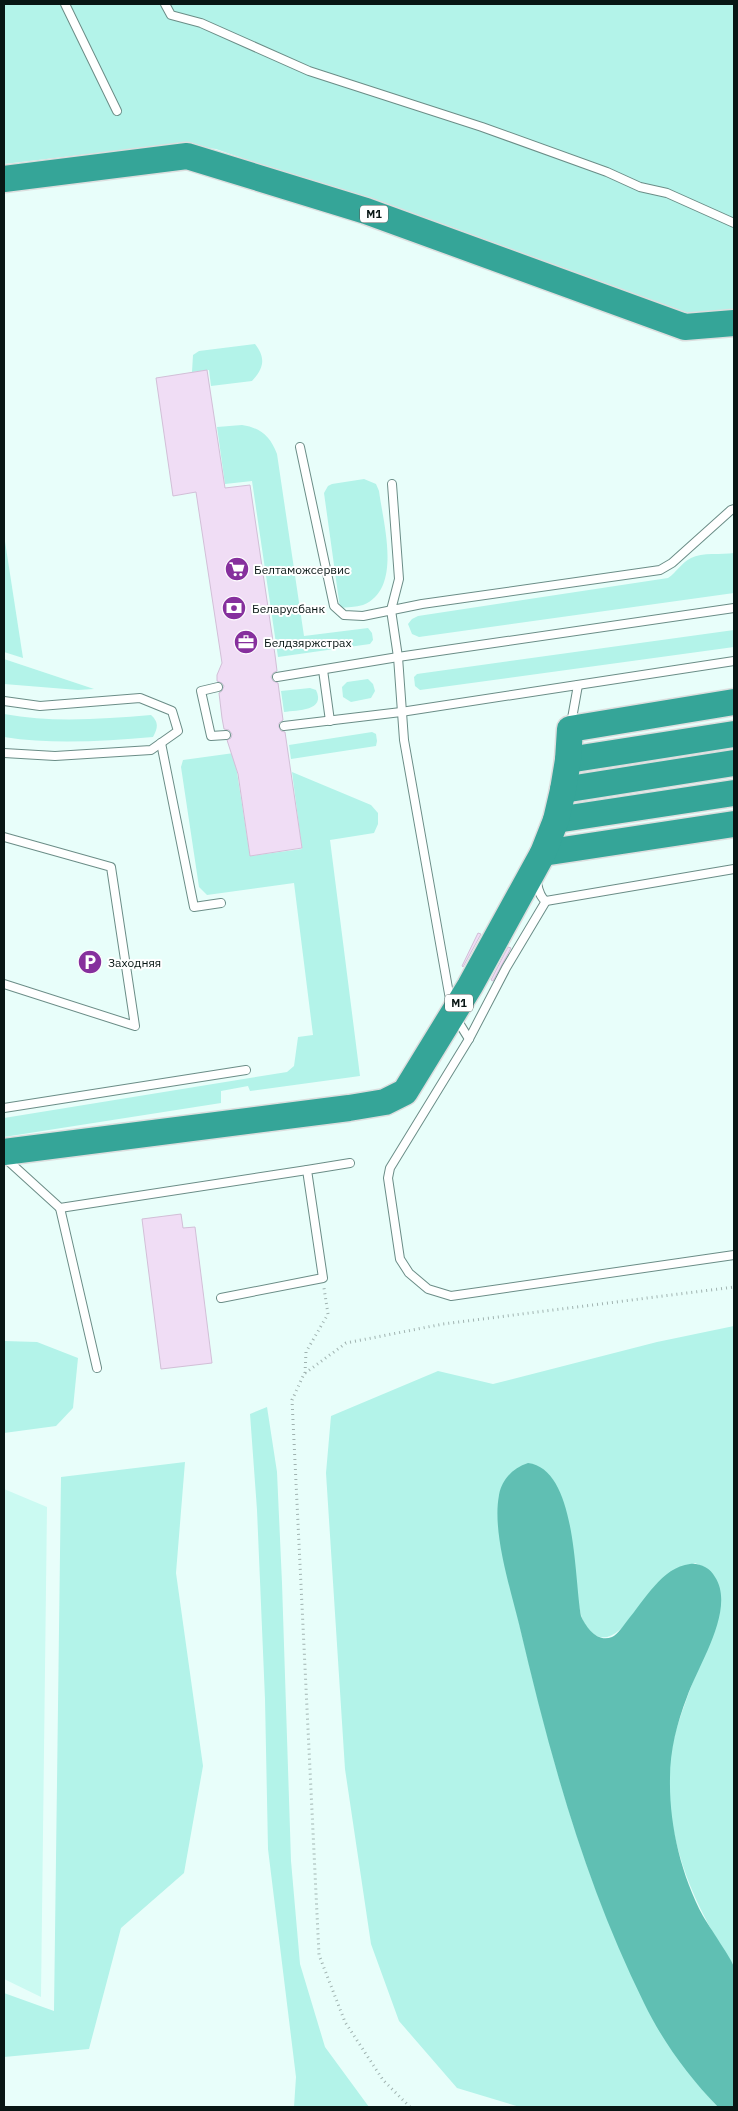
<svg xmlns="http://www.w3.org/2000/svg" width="738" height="2111" font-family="'IBM Plex Sans',sans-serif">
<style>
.built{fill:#cbfaf2}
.green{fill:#b3f3e9}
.water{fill:#60bfb3}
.building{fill:#f0ddf5;stroke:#d2bfd7}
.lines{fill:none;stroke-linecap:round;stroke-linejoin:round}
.lane-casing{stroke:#6b8d87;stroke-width:10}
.highway-casing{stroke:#dcdede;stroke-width:29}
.path{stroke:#a0b3b0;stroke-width:3;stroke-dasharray:1 4;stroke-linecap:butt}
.lane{stroke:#fff;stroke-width:8}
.highway{stroke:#35a598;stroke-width:26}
.labels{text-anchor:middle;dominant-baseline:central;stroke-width:4;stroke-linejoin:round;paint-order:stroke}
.shield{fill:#fff;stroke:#525c5a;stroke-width:1}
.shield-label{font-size:11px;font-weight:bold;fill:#081614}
.poi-label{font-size:12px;fill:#081614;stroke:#fff;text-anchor:start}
</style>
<rect width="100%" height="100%" fill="#e8fefa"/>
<!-- built -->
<polygon class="built" points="4,1489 47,1507 41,1997 4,1979"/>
<!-- green -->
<g class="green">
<polygon points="4,4 734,4 734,316 691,315 216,149 174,144 4,164"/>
<path d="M255,344C266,358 264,368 252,381L211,386L209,370L192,372L193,355L199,351Z"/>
<path d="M242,425C261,428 270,436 277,454L304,636L368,628L372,633L373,640L370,644L278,657L252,481L225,484L217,427Z"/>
<path d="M364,479L376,484L379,491C383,523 403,589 363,605C356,607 347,607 340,608L324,493L328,486L332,484Z"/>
<polygon points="4,535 23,658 4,652"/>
<path d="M734,553V593L419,637L412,634L408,624L412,619L418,616L668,578C677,572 680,564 691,558C702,552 722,555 734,553Z"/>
<polygon points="734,630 734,647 420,690 415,686 414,677 417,674"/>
<polygon points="4,659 94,689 78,690 4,684"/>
<polygon points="368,679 373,684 375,691 371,698 351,702 343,697 342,687 347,682"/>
<path d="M310,688L316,690C326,711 298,710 284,712L281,691Z"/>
<path d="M4,714C53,723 101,719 151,715C159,722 158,728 153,737C103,741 54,745 4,737Z"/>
<polygon points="372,732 376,734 377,741 376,746 291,759 289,745"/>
<polygon points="234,753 250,856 302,849 292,772 371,805 378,813 378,824 374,833 330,840 360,1076 250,1091 248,1086 221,1091 221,1103 4,1137 4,1118 287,1072 294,1066 298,1037 313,1035 294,883 207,895 199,887 181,767 183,760"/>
<path d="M734,1326V1966C700,1916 674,1860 669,1798C668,1776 670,1749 677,1727C684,1705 692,1684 700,1663C714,1632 738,1581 695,1563C684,1569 667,1575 658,1583C643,1597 619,1649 595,1635C583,1627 581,1616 578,1602L499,1494C498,1519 501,1543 506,1568C537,1697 565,1823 618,1944C644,2004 672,2059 718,2107H520L457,2088L399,2021L371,1944L345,1769L326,1473L331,1416L438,1371L493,1384L657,1342Z"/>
<polygon points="4,1341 37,1342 78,1358 73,1408 56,1426 4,1433"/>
<polygon points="267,1407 277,1472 282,1583 291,1861 300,1964 325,2047 369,2107 294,2107 296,2077 268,1849 265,1699 257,1510 250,1414"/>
<polygon points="185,1462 176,1573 203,1766 184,1873 121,1928 89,2049 4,2057 4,1993 54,2011 61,1477"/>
</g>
<!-- water -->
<path class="water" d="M528,1463C577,1469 574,1578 581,1616C586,1627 597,1643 612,1637C618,1634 623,1626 627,1621C644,1601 662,1567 690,1564C700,1563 710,1568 715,1577C736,1609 698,1665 687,1697C677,1723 670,1750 670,1778C669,1824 681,1875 703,1916C708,1925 733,1961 734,1967C736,1981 734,1996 734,2009C734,2042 734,2075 734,2107H718C688,2076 663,2042 644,2003C584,1881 550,1756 519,1624C510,1587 492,1532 499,1495C502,1479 513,1468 528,1463Z"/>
<!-- building -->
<g class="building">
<polygon points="207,370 225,488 250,485 275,655 277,671 273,673 271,677 273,681 278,683 283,720 279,723 279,727 281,731 285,732 302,848 250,856 238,774 227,740 231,738 232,734 229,730 224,729 222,718 219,693 222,691 224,686 222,683 217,681 217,675 222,663 196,492 173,496 156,378"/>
<polygon points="478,933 481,934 463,967 462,966"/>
<polygon points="508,947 511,948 493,981 491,980"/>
<polygon points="181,1214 183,1228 195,1227 212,1363 161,1369 142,1219"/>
</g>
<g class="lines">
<!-- lane casing -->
<g class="lane-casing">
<g id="lane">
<polyline points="65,4 117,111"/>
<polyline points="165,4 171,15 201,23 309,71 482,127 607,172 640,187 667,193 734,223"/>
<polyline points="300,447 334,606 344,615 363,616 422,604 660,570 672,563 731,510 734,509"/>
<polyline points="392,484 399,579 391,610 398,657 404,740 451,1005"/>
<polyline points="323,670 330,721"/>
<polyline points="277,677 398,657 734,608"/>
<polyline points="218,687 201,691 211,736 226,735"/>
<polyline points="4,701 40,706 140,698 172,711 178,731 151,750 55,756 4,753"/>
<polyline points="571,724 578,685"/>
<polyline points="284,726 401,712 734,661"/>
<polyline points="161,743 194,907 221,903"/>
<polyline points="4,837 111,867 135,1026 4,984"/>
<path d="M536,879C538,887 539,897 546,901L734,869"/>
<polyline points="546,901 506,968 469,1039 390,1168 388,1178 400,1259 409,1273 428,1289 451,1296 734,1255"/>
<polyline points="456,1018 469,1039"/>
<polyline points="4,1108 246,1070"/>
<polyline points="5,1158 60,1208 307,1170"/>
<polyline points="60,1208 97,1368"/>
<polyline points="221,1298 323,1278 307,1170 350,1163"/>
</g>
</g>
<!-- highway casing -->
<g class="highway-casing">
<g id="highway">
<polyline points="4,179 187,156 366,211 685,327 734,323"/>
<polyline points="568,760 734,734"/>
<polyline points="563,790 734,763"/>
<polyline points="556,820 734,793"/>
<polyline points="543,853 734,824"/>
<polyline points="4,1152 349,1108 385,1102 405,1092 470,986 543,853 556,820 563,790 568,760 570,729 734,702"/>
</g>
</g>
<!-- path -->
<g class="path">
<polyline points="305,1373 306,1352 328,1314 324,1288"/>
<polyline points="410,2107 383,2080 345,2022 319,1955 292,1400 304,1374 346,1343 443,1324 734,1287"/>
</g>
<!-- lane -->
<use href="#lane" class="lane"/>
<!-- highway -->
<use href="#highway" class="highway"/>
</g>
<!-- icons -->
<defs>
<g id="supermarket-disc" transform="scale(1.25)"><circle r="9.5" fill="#86309d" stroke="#fff"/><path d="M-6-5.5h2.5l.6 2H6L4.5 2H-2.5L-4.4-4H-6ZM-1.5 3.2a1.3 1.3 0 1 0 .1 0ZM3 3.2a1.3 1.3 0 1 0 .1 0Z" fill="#fff"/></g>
<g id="bank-disc" transform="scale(1.25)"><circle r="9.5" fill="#86309d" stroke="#fff"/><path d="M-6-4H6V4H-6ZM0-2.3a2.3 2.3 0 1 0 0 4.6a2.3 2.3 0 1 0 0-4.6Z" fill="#fff"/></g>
<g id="office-disc" transform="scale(1.25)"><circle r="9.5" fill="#86309d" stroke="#fff"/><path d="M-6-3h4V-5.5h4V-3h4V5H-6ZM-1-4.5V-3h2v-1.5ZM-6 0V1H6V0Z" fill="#fff"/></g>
<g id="parking-disc" transform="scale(1.25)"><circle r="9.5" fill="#86309d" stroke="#fff"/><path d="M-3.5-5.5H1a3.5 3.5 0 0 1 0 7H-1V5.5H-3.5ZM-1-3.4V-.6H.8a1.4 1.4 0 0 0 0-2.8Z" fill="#fff"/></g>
</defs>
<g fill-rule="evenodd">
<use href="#supermarket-disc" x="237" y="569"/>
<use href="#bank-disc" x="234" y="608"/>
<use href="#office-disc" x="246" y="642"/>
<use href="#parking-disc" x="90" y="962"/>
</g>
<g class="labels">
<!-- shield labels -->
<g class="shield">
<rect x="360" y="205.5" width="28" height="17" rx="4"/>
<rect x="445" y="994.5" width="28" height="17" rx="4"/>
</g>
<g class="shield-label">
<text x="374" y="214">М1</text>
<text x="459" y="1003">М1</text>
</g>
<!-- poi labels -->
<g class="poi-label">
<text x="254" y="569">Белтаможсервис</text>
<text x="252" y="608">Беларусбанк</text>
<text x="264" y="642">Белдзяржстрах</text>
<text x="108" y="962">Заходняя</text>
</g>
</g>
<!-- border -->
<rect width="738" height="2111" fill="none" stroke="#081614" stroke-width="10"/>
</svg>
